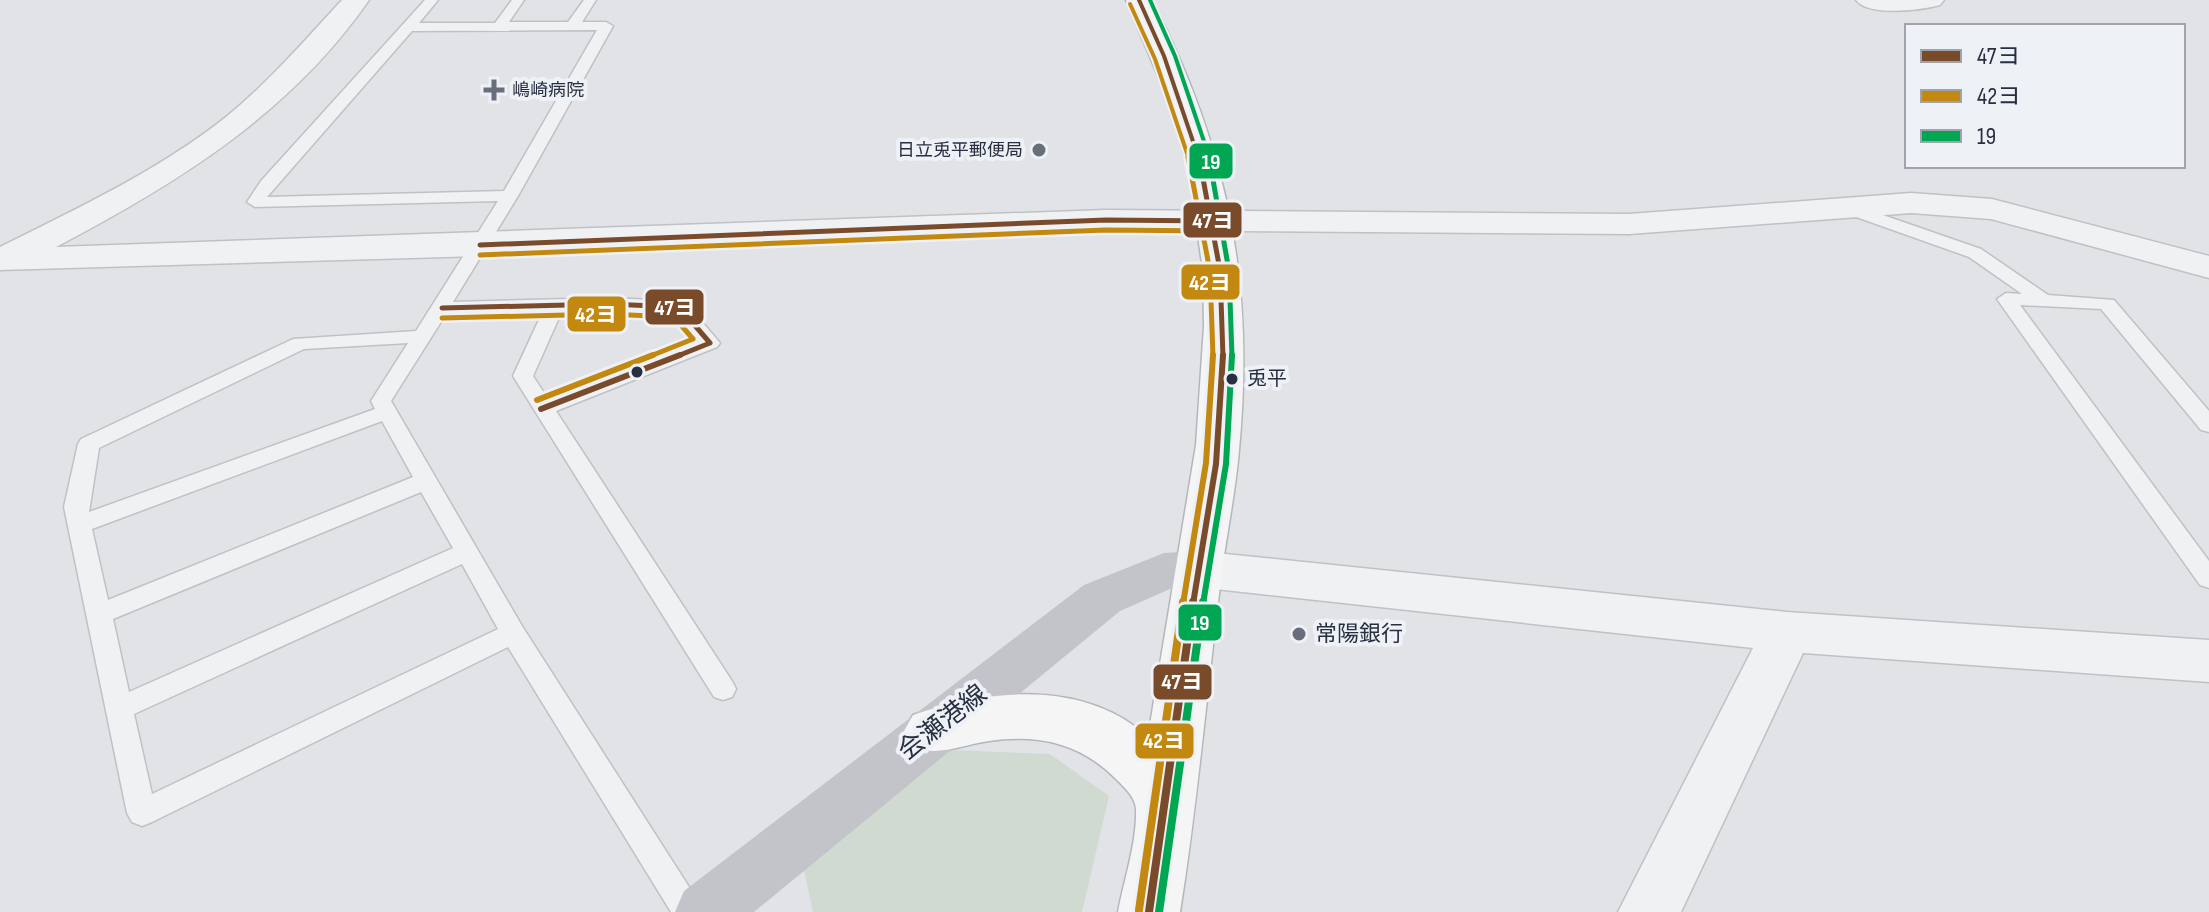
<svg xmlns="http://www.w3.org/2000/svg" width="2209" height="912" font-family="'Sofia Sans Condensed','Noto Sans JP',sans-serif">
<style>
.green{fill:#d0dad1}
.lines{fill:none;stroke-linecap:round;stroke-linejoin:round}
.service-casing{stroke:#bfc1c5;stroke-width:3}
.minor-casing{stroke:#bfc1c5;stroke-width:3}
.tertiary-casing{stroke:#bfc1c5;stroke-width:3}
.trunk-casing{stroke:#b3b6bb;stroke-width:3}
.service{fill:#f0f1f3;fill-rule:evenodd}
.minor{fill:#f0f1f3;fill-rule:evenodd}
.tertiary{fill:#f0f1f3;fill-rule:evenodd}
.secondary{fill:#c2c4c9;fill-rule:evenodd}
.trunk{fill:#f5f5f6;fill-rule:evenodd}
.bus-1-far3-casing{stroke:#eef1f6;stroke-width:8}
.bus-1-far2-casing{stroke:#eef1f6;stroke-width:10}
.bus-1-far1-casing{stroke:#eef1f6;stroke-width:12}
.bus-1-casing{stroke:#eef1f6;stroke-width:14}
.bus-2-far3-casing{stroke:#eef1f6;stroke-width:8}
.bus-2-far2-casing{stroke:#eef1f6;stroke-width:10}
.bus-2-far1-casing{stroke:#eef1f6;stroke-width:12}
.bus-2-casing{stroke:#eef1f6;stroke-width:14}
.bus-3-far3-casing{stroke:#eef1f6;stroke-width:8}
.bus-3-far2-casing{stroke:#eef1f6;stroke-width:10}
.bus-3-far1-casing{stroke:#eef1f6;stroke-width:12}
.bus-3-casing{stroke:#eef1f6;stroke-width:14}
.bus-1-far3{stroke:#7a4b2a;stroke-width:4}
.bus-1-far2{stroke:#7a4b2a;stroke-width:5}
.bus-1-far1{stroke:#7a4b2a;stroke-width:6}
.bus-1{stroke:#7a4b2a;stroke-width:8}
.bus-2-far3{stroke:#c38810;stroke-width:4}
.bus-2-far2{stroke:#c38810;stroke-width:5}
.bus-2-far1{stroke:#c38810;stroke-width:6}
.bus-2{stroke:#c38810;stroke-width:8}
.bus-3-far3{stroke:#00a651;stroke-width:4}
.bus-3-far2{stroke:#00a651;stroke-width:5}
.bus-3-far1{stroke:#00a651;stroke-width:6}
.bus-3{stroke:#00a651;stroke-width:8}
.poi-dot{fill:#686e7b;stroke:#eef1f6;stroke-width:3}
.bus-dot{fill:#272f41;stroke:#eef1f6;stroke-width:3}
.labels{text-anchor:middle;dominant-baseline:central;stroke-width:8;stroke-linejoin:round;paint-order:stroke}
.far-poi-label{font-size:18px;fill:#272f41;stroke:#eef1f6;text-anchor:start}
.bus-label{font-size:20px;fill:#272f41;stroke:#eef1f6;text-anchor:start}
.poi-label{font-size:22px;fill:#272f41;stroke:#eef1f6;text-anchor:start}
.near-street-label{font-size:26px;fill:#272f41;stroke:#eef1f6}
.line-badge{stroke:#eef1f6;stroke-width:3}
.badge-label{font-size:22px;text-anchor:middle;font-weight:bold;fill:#fff}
</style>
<rect width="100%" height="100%" fill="#e1e3e7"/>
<!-- green -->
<polygon class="green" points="950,750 1050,754 1109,796 1082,912 813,912 804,870"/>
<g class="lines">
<!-- service casing -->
<g class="service-casing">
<g id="service">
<path d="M425,0H438L419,23H495L512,0H524L509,22H568L584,0H596L582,22H606L613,26L518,196L453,302L607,298L679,301L686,303L720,343L717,347L556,411L732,681L736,689L732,697L723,700L714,697L513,376L543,311L446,314L391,401L522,626L705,912H671L508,647L152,822L142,826L132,822L127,813L64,507L78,444L81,439L293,339L416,331L498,201L255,207L247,202L261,181ZM597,30L504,191L267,197L412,31ZM607,310L674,312L698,341L548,399L533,376L562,311ZM408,343L371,401L375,409L89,512L99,448L304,349ZM382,421L413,477L108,600L92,529ZM421,492L453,548L129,692L113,619ZM462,564L498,629L152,794L134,714Z"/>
<polygon points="1851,204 1981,249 2048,295 2114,300 2209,411 2209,432 2201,430 2101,309 2020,305 2209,561 2209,588 2200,585 1997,299 2006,293 2022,294 1969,257 1845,213 1842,209"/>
</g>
</g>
<!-- minor casing -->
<g class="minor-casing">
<g id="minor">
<path d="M1856,0H1944L1940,5C1922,10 1868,17 1856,0Z"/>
<polygon points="1911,193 1992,199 2209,256 2209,278 1991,219 1911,213 1629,234 1617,231 1612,224 1617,217 1629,214"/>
<polygon points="1197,551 1787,612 2209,640 2209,682 1803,653 1681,912 1618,912 1753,648 1197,587 1180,582 1173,569 1180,556"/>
</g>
</g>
<!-- tertiary casing -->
<g class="tertiary-casing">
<path id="tertiary" d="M342,0H369C290,114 176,184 56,247L1106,210L1629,214L1641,217L1646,224L1641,231L1629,234L1106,230L480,256L0,270V247C78,208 158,171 226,117C269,82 305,40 342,0Z"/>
</g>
<!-- trunk casing -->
<g class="trunk-casing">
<path id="trunk" d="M1126,0H1152C1228,150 1255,282 1239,450C1235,498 1224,546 1219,594C1206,701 1197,806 1180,912H1118C1124,880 1137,842 1136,810C1136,798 1125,788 1117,780C1081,743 1039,734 989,741C961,745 939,757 913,747L904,731L913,715C987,689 1084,679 1148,737L1196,445L1204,326L1203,270L1187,162L1172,109Z"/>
</g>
<!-- service -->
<use href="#service" class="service"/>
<!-- minor -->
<use href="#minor" class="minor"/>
<!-- tertiary -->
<use href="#tertiary" class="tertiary"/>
<!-- secondary -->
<polygon class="secondary" points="1197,551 1214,556 1221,569 1214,582 1170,589 1120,611 754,912 675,912 684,891 1084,585 1164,553"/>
<!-- trunk -->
<use href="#trunk" class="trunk"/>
<!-- bus-1-far3 casing -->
<g class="bus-1-far3-casing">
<polyline id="bus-1-far3" points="1139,0 1164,56 1199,159"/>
</g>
<!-- bus-1-far2 casing -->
<g class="bus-1-far2-casing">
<g id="bus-1-far2">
<polyline points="1199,157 1220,270 1223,357"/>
<polyline points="480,245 1106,220 1218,221"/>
<polyline points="442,308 607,304 679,307 710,343 675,357"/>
</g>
</g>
<!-- bus-1-far1 casing -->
<g class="bus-1-far1-casing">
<g id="bus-1-far1">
<polyline points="541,409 680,355"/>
<polyline points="1193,604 1216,464 1223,355"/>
</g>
</g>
<!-- bus-1 casing -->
<g class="bus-1-casing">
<polyline id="bus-1" points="1149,912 1193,602"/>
</g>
<!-- bus-2-far3 casing -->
<g class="bus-2-far3-casing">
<polyline id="bus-2-far3" points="1130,4 1155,59 1189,159"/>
</g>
<!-- bus-2-far2 casing -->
<g class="bus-2-far2-casing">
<g id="bus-2-far2">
<polyline points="1188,157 1210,271 1213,357"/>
<polyline points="480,255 1106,230 1218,231"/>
<polyline points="442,318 607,314 674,317 693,339 648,357"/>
</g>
</g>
<!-- bus-2-far1 casing -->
<g class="bus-2-far1-casing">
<g id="bus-2-far1">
<polyline points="537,400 653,355"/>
<polyline points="1183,604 1206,463 1213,355"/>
</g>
</g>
<!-- bus-2 casing -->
<g class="bus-2-casing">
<polyline id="bus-2" points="1139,910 1183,602"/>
</g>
<!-- bus-3-far3 casing -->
<g class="bus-3-far3-casing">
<polyline id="bus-3-far3" points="1150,0 1175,56 1210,159"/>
</g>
<!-- bus-3-far2 casing -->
<g class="bus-3-far2-casing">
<polyline id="bus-3-far2" points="1209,157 1229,271 1232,357"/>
</g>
<!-- bus-3-far1 casing -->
<g class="bus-3-far1-casing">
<polyline id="bus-3-far1" points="1203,604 1226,464 1232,355"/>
</g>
<!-- bus-3 casing -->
<g class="bus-3-casing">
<polyline id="bus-3" points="1159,912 1203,602"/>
</g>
<!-- bus-1-far3 -->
<use href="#bus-1-far3" class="bus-1-far3"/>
<!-- bus-1-far2 -->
<use href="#bus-1-far2" class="bus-1-far2"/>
<!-- bus-1-far1 -->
<use href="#bus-1-far1" class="bus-1-far1"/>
<!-- bus-1 -->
<use href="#bus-1" class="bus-1"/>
<!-- bus-2-far3 -->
<use href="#bus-2-far3" class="bus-2-far3"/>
<!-- bus-2-far2 -->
<use href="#bus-2-far2" class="bus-2-far2"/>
<!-- bus-2-far1 -->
<use href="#bus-2-far1" class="bus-2-far1"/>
<!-- bus-2 -->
<use href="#bus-2" class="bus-2"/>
<!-- bus-3-far3 -->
<use href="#bus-3-far3" class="bus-3-far3"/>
<!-- bus-3-far2 -->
<use href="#bus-3-far2" class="bus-3-far2"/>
<!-- bus-3-far1 -->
<use href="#bus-3-far1" class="bus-3-far1"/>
<!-- bus-3 -->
<use href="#bus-3" class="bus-3"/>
</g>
<!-- markers -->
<g class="poi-dot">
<path d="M490 78h8v8h8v8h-8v8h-8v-8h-8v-8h8z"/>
<circle cx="1039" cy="150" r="8"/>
<circle cx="1299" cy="634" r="8"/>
</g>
<g class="bus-dot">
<circle cx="637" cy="372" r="7"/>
<circle cx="1232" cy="379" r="7"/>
</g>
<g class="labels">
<!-- far-poi labels -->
<g class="far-poi-label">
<text x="512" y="90">嶋崎病院</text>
<text x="1023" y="150" text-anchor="end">日立兎平郵便局</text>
</g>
<!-- bus labels -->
<g class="bus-label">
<text x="1247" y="379">兎平</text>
</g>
<!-- poi labels -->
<g class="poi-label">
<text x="1315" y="634">常陽銀行</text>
</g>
<!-- near-street labels -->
<g class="near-street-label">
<text transform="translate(943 723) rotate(-38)">会瀬港線</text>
</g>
</g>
<g class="line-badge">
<rect x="1188" y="142" width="46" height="38" rx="8" fill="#00a651"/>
<rect x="1182" y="201" width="61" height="38" rx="8" fill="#7a4b2a"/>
<rect x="1180" y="263" width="61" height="38" rx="8" fill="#c38810"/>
<rect x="644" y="288" width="61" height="38" rx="8" fill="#7a4b2a"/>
<rect x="566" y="295" width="61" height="38" rx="8" fill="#c38810"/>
<rect x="1177" y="603" width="46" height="39" rx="8" fill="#00a651"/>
<rect x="1152" y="663" width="61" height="38" rx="8" fill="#7a4b2a"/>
<rect x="1134" y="722" width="61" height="38" rx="8" fill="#c38810"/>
</g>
<g class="badge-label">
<text x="1211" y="169">19</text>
<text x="1213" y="228">47ヨ</text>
<text x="1210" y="290">42ヨ</text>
<text x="675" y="315">47ヨ</text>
<text x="596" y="322">42ヨ</text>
<text x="1200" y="630">19</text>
<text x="1182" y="689">47ヨ</text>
<text x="1164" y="748">42ヨ</text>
</g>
<!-- legend -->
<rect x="1905" y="24" width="280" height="144" fill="#eef1f6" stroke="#9ea3ae" stroke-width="2"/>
<rect x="1921" y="50" width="40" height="12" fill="#7a4b2a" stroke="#9ea3ae" stroke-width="2"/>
<text x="1977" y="64" font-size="24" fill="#272f41">47ヨ</text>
<rect x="1921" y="90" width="40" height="12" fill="#c38810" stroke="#9ea3ae" stroke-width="2"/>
<text x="1977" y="104" font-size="24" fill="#272f41">42ヨ</text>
<rect x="1921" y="130" width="40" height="12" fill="#00a651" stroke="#9ea3ae" stroke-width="2"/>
<text x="1977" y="144" font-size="24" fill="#272f41">19</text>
</svg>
